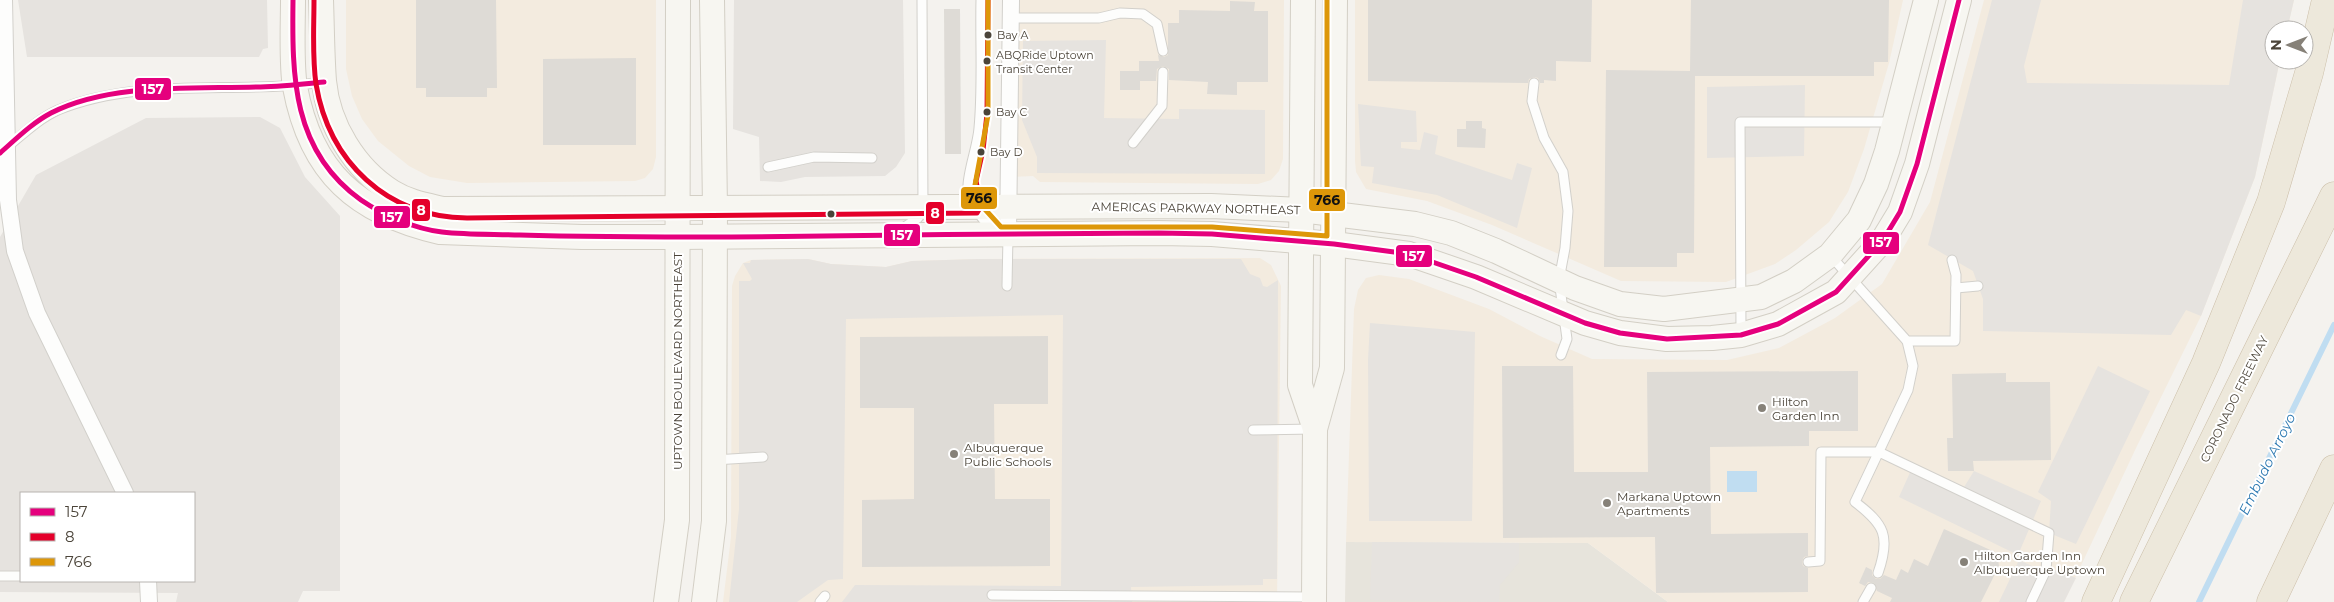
<svg xmlns="http://www.w3.org/2000/svg" width="2334" height="602" font-family="Montserrat,sans-serif">
<style>
.residential{fill:#e7e4dc}
.commercial{fill:#f3ebdf}
.parking{fill:#e6e3df;fill-rule:evenodd}
.water{fill:#c0ddf1}
.lines{fill:none;stroke-linecap:round;stroke-linejoin:round}
.stream{stroke:#c0ddf1;stroke-width:6}
.building{fill:#dedbd6}
.lane-casing{stroke:#d2d0cb;stroke-width:11}
.street-casing{stroke:#d2d0cb;stroke-width:18}
.secondary-casing{stroke:#d3cfc5;stroke-width:26}
.highway-casing{stroke:#ccbfa9;stroke-width:29}
.lane{stroke:#fdfdfc;stroke-width:9}
.street{stroke:#fdfdfc;stroke-width:16}
.secondary{stroke:#f7f6f1;stroke-width:24}
.highway{stroke:#ede8db;stroke-width:28}
.bus-1-casing{stroke:#fff;stroke-width:9}
.bus-2-casing{stroke:#fff;stroke-width:9}
.bus-3-casing{stroke:#fff;stroke-width:9}
.bus-1{stroke:#e5007d;stroke-width:5}
.bus-2{stroke:#e4002b;stroke-width:5}
.bus-3{stroke:#dd9709;stroke-width:5}
.bus-dot{fill:#4b4439;stroke:#fff;stroke-width:2}
.poi-dot{fill:#868178;stroke:#fff;stroke-width:2}
.labels{text-anchor:middle;dominant-baseline:central;stroke-width:4;stroke-linejoin:round;paint-order:stroke}
.bus-label{font-size:11px;fill:#4b4439;stroke:#fff;text-anchor:start}
.street-label{font-size:12px;fill:#4b4439;stroke:#fff}
.poi-label{font-size:12px;fill:#4b4439;stroke:#fff;text-anchor:start}
.water-label{font-size:14px;font-style:italic;fill:#2e7ab2;stroke:#fff}
.line-badge{stroke:#fff;stroke-width:2}
.badge-label{font-size:14px;text-anchor:middle;font-weight:bold;fill:#fff}
.pale-badge-label{font-size:14px;text-anchor:middle;font-weight:bold;fill:#111}
</style>
<rect width="100%" height="100%" fill="#f4f2ee"/>
<!-- residential -->
<polygon class="residential" points="1346,542 1588,543 1668,602 1345,602"/>
<!-- commercial -->
<g class="commercial">
<polygon points="346,0 656,0 656,157 653,169 645,178 635,181 467,183 430,177 409,166 378,141 362,119 352,96 346,69"/>
<polygon points="1014,0 1284,0 1283,159 1279,171 1271,180 1258,184 1040,182 1033,176 1012,177"/>
<polygon points="1355,0 1903,0 1889,63 1864,149 1848,192 1829,222 1796,250 1775,264 1726,282 1621,281 1492,225 1427,201 1366,189 1356,172 1355,161"/>
<polygon points="1984,0 2294,0 2287,30 2274,30 2274,60 2280,60 2255,177 2201,316 2136,448 2064,602 1668,602 1588,543 1346,542 1354,309 1358,290 1366,278 1379,275 1409,279 1489,309 1540,336 1592,359 1727,360 1779,348 1835,318 1882,284 1930,202"/>
<polygon points="1260,258 1271,265 1281,286 1277,602 723,602 731,537 732,286 735,276 743,263 751,260 808,259 831,264 886,267 912,261 980,259"/>
</g>
<!-- parking -->
<g class="parking">
<polygon points="18,0 267,0 268,48 263,49 259,57 27,57"/>
<polygon points="734,0 903,0 905,153 896,167 885,176 805,177 781,182 760,181 759,137 733,129"/>
<polygon points="1992,0 2041,0 2024,66 2027,83 2229,85 2243,0 2294,0 2287,30 2274,30 2274,60 2280,60 2255,177 2201,316 2186,310 2171,335 1983,331 1983,299 1973,271 1928,245"/>
<polygon points="1106,40 1104,118 1179,119 1179,109 1265,110 1265,174 1037,173 1037,157 1022,120 1023,41"/>
<polygon points="1805,85 1804,156 1707,158 1707,87"/>
<polygon points="1358,104 1416,111 1417,142 1401,142 1401,148 1420,150 1424,132 1438,136 1435,154 1512,180 1517,163 1532,168 1517,228 1437,195 1372,183 1374,167 1361,166"/>
<path d="M260,117L280,128L305,177L340,216V591H303L298,602H176L178,593L0,592V237L36,175L146,118ZM21,493H194V581H21Z"/>
<polygon points="808,259 831,264 886,267 912,261 980,259 1241,259 1250,274 1260,278 1263,286 1267,287 1278,280 1277,579 1263,579 1263,585 1131,587 1132,602 842,602 855,585 1061,586 1063,315 846,319 843,579 828,580 797,602 729,602 739,509 739,281 750,281 752,279 743,263 750,263 751,260"/>
<polygon points="1370,323 1475,332 1472,521 1369,521 1368,360"/>
<polygon points="2098,366 2150,391 2076,544 2049,533 2051,501 2038,492"/>
<polygon points="1912,468 1961,492 1974,471 2041,501 2018,555 1899,497"/>
<polygon points="1372,542 1519,543 1519,562 1500,585 1499,602 1372,600 1370,599"/>
<polygon points="2019,560 2032,566 2060,571 2076,578 2064,602 1999,602"/>
</g>
<!-- water -->
<rect class="water" x="1727" y="471" width="30" height="21"/>
<g class="lines">
<!-- stream -->
<polyline class="stream" points="2199,602 2334,325"/>
</g>
<!-- building -->
<g class="building">
<polygon points="416,0 496,0 497,88 487,88 487,97 426,97 426,88 416,88"/>
<polygon points="1368,0 1592,0 1591,62 1556,61 1556,81 1544,80 1544,83 1540,83 1538,78 1534,77 1529,79 1528,83 1368,81"/>
<polygon points="1691,0 1889,0 1888,62 1874,62 1874,76 1695,76 1694,253 1677,253 1677,267 1604,267 1606,70 1690,71"/>
<polygon points="1230,1 1255,2 1254,11 1268,11 1268,82 1237,82 1237,95 1207,94 1208,82 1169,80 1169,69 1163,66 1157,69 1156,81 1140,81 1140,90 1120,90 1120,71 1139,71 1139,61 1159,61 1158,55 1164,57 1168,55 1168,23 1179,23 1179,10 1230,11"/>
<polygon points="944,9 960,9 961,154 945,154"/>
<polygon points="636,58 636,145 543,145 543,59"/>
<polygon points="1466,121 1482,121 1482,128 1486,129 1485,148 1457,147 1457,129 1466,129"/>
<polygon points="1048,336 1048,404 994,404 995,499 1050,499 1050,566 862,567 862,500 914,499 914,408 860,408 860,337"/>
<polygon points="1502,366 1573,366 1574,472 1648,472 1647,372 1858,371 1858,431 1809,431 1809,446 1710,447 1711,534 1808,533 1808,556 1804,557 1802,562 1803,566 1808,568 1808,592 1656,593 1655,537 1503,538"/>
<polygon points="2006,373 2006,382 2050,382 2051,460 1973,461 1974,471 1948,471 1947,438 1953,438 1952,374"/>
<polygon points="1944,529 1997,553 1999,566 1981,602 1890,602 1892,598 1877,591 1874,583 1868,582 1865,586 1859,583 1866,567 1872,570 1872,575 1876,579 1880,579 1884,575 1896,580 1901,569 1908,573 1914,559 1928,566"/>
</g>
<g class="lines">
<!-- lane casing -->
<g class="lane-casing">
<g id="lane">
<path d="M981,0C980,42 983,85 979,128C978,145 967,174 968,188C969,204 982,219 993,230"/>
<polyline points="1010,18 1099,18 1120,13 1143,14 1157,24 1163,51"/>
<polyline points="1534,83 1532,101 1544,138 1563,172 1568,211 1565,248 1559,280 1567,339 1561,355"/>
<polyline points="1133,143 1162,106 1163,72"/>
<path d="M6,148C22,135 38,119 58,110C141,76 236,95 323,82"/>
<polyline points="768,167 814,157 872,158"/>
<polyline points="903,228 918,218 923,207 922,0"/>
<polyline points="1830,255 1907,341 1955,341 1956,275 1952,260"/>
<polyline points="1007,286 1008,236"/>
<polyline points="1956,288 1978,286"/>
<polyline points="1741,334 1740,122 1892,122"/>
<polyline points="1253,430 1314,429"/>
<polyline points="714,460 763,457"/>
<polyline points="1808,562 1820,561 1821,452 1879,452 2049,533 2046,570 2031,602"/>
<path d="M1878,573C1891,536 1884,524 1855,502L1908,390L1913,366L1907,341"/>
<polyline points="0,576 21,576"/>
<polyline points="992,595 1312,597"/>
<polyline points="820,602 825,596"/>
<polyline points="1863,602 1871,588"/>
</g>
</g>
<!-- street casing -->
<g class="street-casing">
<g id="street">
<polyline points="4,0 8,200 15,251 37,313 125,493"/>
<polyline points="1008,235 1011,0"/>
<polyline points="148,581 149,602"/>
</g>
</g>
<!-- secondary casing -->
<g class="secondary-casing">
<g id="secondary">
<path d="M293,0C293,26 291,63 295,87C311,173 357,213 440,232L582,237H677L1159,233L1212,234L1334,244L1409,254L1476,277L1585,323L1620,333L1667,339L1712,338L1741,335L1778,324L1836,292L1883,240L1900,212L1917,164L1959,0"/>
<path d="M321,0C322,27 322,54 324,81C328,125 355,169 392,192C408,202 426,205 443,209L1211,206L1301,210L1415,224L1451,233L1496,251L1575,288L1620,304L1664,309L1761,297L1794,281L1830,255L1859,220L1876,184L1887,151L1926,0"/>
<polyline points="1303,0 1300,385 1315,429"/>
<polyline points="666,602 677,520 678,0"/>
<polyline points="704,602 714,521 715,208 712,0"/>
<polyline points="1314,602 1315,429 1332,368 1335,0"/>
</g>
</g>
<!-- highway casing -->
<g class="highway-casing">
<g id="highway">
<polyline points="2096,602 2206,363 2271,202 2309,73 2326,0"/>
<polyline points="2134,602 2334,196"/>
<polyline points="2271,602 2334,469"/>
</g>
</g>
<!-- lane -->
<use href="#lane" class="lane"/>
<!-- street -->
<use href="#street" class="street"/>
<!-- secondary -->
<use href="#secondary" class="secondary"/>
<!-- highway -->
<use href="#highway" class="highway"/>
<!-- bus-1 casing -->
<g class="bus-1-casing">
<g id="bus-1">
<path d="M293,0C292,76 292,151 361,200C383,215 415,229 442,232C468,235 494,234 520,235C590,237 660,237 731,237C874,235 1016,234 1159,233L1212,234L1334,244L1409,254L1476,277L1585,323L1620,333L1667,339L1741,335L1778,324L1836,292L1883,240L1900,212L1917,164L1959,0"/>
<path d="M0,153C16,139 32,123 51,113C110,83 191,89 256,87C279,87 301,84 324,82"/>
</g>
</g>
<!-- bus-2 casing -->
<g class="bus-2-casing">
<path id="bus-2" d="M314,0C314,28 312,56 316,84C329,162 387,217 467,218L977,213L981,206L976,181L983,150L987,114L988,0"/>
</g>
<!-- bus-3 casing -->
<g class="bus-3-casing">
<polyline id="bus-3" points="988,0 988,115 975,185 982,206 1001,227 1212,227 1327,236 1327,0"/>
</g>
<!-- bus-1 -->
<use href="#bus-1" class="bus-1"/>
<!-- bus-2 -->
<use href="#bus-2" class="bus-2"/>
<!-- bus-3 -->
<use href="#bus-3" class="bus-3"/>
</g>
<!-- markers -->
<g class="bus-dot">
<circle cx="988" cy="35" r="4.5"/>
<circle cx="987" cy="61" r="4.5"/>
<circle cx="987" cy="112" r="4.5"/>
<circle cx="981" cy="152" r="4.5"/>
<circle cx="831" cy="214" r="4.5"/>
</g>
<g class="poi-dot">
<circle cx="1762" cy="408" r="5"/>
<circle cx="954" cy="454" r="5"/>
<circle cx="1607" cy="503" r="5"/>
<circle cx="1964" cy="562" r="5"/>
</g>
<g class="labels">
<!-- bus labels -->
<g class="bus-label">
<text x="997" y="35">Bay A</text>
<text x="996" y="55">ABQRide Uptown<tspan x="996" dy="14">Transit Center</tspan></text>
<text x="996" y="112">Bay C</text>
<text x="990" y="152">Bay D</text>
</g>
<!-- street labels -->
<g class="street-label">
<text transform="translate(1196 208) rotate(1)">AMERICAS PARKWAY NORTHEAST</text>
<text transform="translate(677 361) rotate(-90)">UPTOWN BOULEVARD NORTHEAST</text>
<text transform="translate(2234 399) rotate(-64)">CORONADO FREEWAY</text>
</g>
<!-- poi labels -->
<g class="poi-label">
<text x="1772" y="401">Hilton<tspan x="1772" dy="14">Garden Inn</tspan></text>
<text x="964" y="447">Albuquerque<tspan x="964" dy="14">Public Schools</tspan></text>
<text x="1617" y="496">Markana Uptown<tspan x="1617" dy="14">Apartments</tspan></text>
<text x="1974" y="555">Hilton Garden Inn<tspan x="1974" dy="14">Albuquerque Uptown</tspan></text>
</g>
<!-- water labels -->
<g class="water-label">
<text transform="translate(2267 464) rotate(-64)">Embudo Arroyo</text>
</g>
</g>
<g class="line-badge">
<rect x="134" y="77" width="38" height="24" rx="5" fill="#e5007d"/>
<rect x="960" y="186" width="38" height="24" rx="5" fill="#dd9709"/>
<rect x="1308" y="188" width="38" height="24" rx="5" fill="#dd9709"/>
<rect x="411" y="198" width="20" height="24" rx="5" fill="#e4002b"/>
<rect x="925" y="201" width="20" height="24" rx="5" fill="#e4002b"/>
<rect x="373" y="205" width="38" height="24" rx="5" fill="#e5007d"/>
<rect x="883" y="223" width="38" height="24" rx="5" fill="#e5007d"/>
<rect x="1862" y="231" width="38" height="24" rx="5" fill="#e5007d"/>
<rect x="1395" y="244" width="38" height="24" rx="5" fill="#e5007d"/>
</g>
<g class="badge-label">
<text x="153" y="94">157</text>
<text x="421" y="215">8</text>
<text x="935" y="218">8</text>
<text x="392" y="222">157</text>
<text x="902" y="240">157</text>
<text x="1881" y="247">157</text>
<text x="1414" y="261">157</text>
</g>
<g class="pale-badge-label">
<text x="979" y="203">766</text>
<text x="1327" y="205">766</text>
</g>
<!-- legend -->
<rect x="20" y="492" width="175" height="90" fill="#ffffff" stroke="#b7b4b0"/>
<rect x="30" y="508" width="25" height="8" fill="#e5007d" stroke="#b7b4b0"/>
<text x="65" y="517" font-size="15" fill="#4b4439">157</text>
<rect x="30" y="533" width="25" height="8" fill="#e4002b" stroke="#b7b4b0"/>
<text x="65" y="542" font-size="15" fill="#4b4439">8</text>
<rect x="30" y="558" width="25" height="8" fill="#dd9709" stroke="#b7b4b0"/>
<text x="65" y="567" font-size="15" fill="#4b4439">766</text>
<!-- north arrow -->
<g transform="translate(2289 45) rotate(270)"><circle r="24" fill="#ffffff" stroke="#b7b4b0"/>
<path d="M0-4L9 19L0 12L-9 19Z" fill="#868178"/>
<text y="-8" font-size="14" font-weight="bold" text-anchor="middle" fill="#4b4439">N</text>
</g>
</svg>
